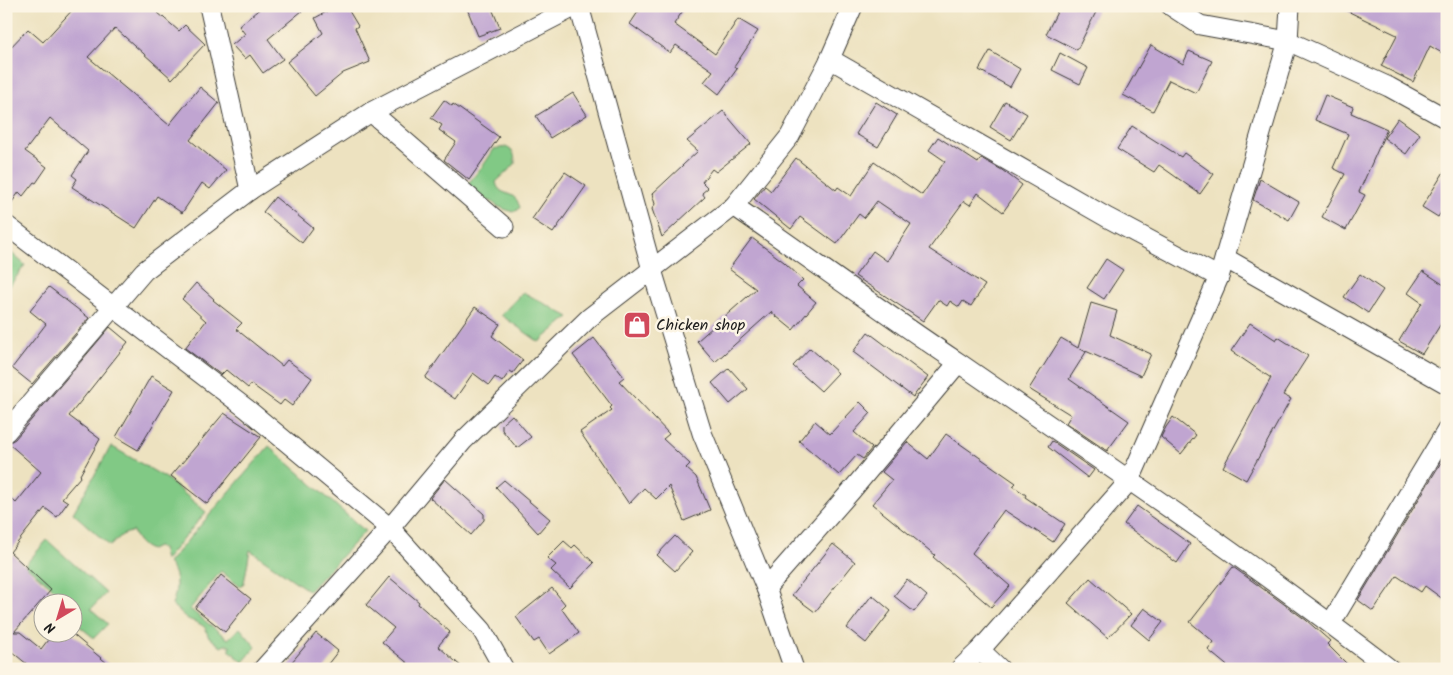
<svg xmlns="http://www.w3.org/2000/svg" width="1453" height="675" font-family="Kalam,sans-serif">
<style>
.green{fill:#81c985;stroke:#4e7250}
.building{fill:#c0a5d1}
.lines{fill:none;stroke-linecap:round;stroke-linejoin:round}
.minor-casing{stroke:#3b3a35;stroke-width:21}
.minor{stroke:#fff;stroke-width:19}
.labels{text-anchor:middle;dominant-baseline:central;stroke-width:5;stroke-linejoin:round;paint-order:stroke}
.poi-label{font-size:16px;fill:#1c1c1c;stroke:#fcf5e5;text-anchor:start}
</style>
<rect width="100%" height="100%" fill="#fcf5e5"/>
<filter id="ink" filterUnits="userSpaceOnUse"><feTurbulence type="fractalNoise" baseFrequency=".02" numOctaves="2"/><feDisplacementMap in="SourceGraphic" scale="10" xChannelSelector="R" yChannelSelector="G"/><feConvolveMatrix kernelMatrix="1 2 1 2 8 2 1 2 1" color-interpolation-filters="sRGB"/></filter>
<filter id="wash" filterUnits="userSpaceOnUse"><feTurbulence type="fractalNoise" baseFrequency=".0096" numOctaves="4" result="noise"/><feDisplacementMap in="SourceGraphic" scale="20" xChannelSelector="R" yChannelSelector="G"/><feGaussianBlur stdDeviation="1.12" result="paint"/><feColorMatrix in="noise" values="0 0 0 0 0 0 0 0 0 0 0 0 0 0 0 0 0 1.4 0 .05"/><feComposite in="paint" operator="in"/></filter>
<g filter="url(#wash)">
<rect width="100%" height="100%" fill="#ede2c0"/>
<!-- green -->
<g class="green">
<path d="M506,147C514,151 515,155 515,164L496,182C498,195 509,191 516,199C518,201 518,204 520,207L518,210L512,212L497,206L491,201H482L467,185L485,163L494,149Z"/>
<polygon points="6,248 25,265 6,291"/>
<polygon points="523,292 569,317 539,342 501,315"/>
<path d="M111,446L166,478L206,512L165,560L162,548L157,547L151,550C142,547 136,540 133,531L122,535L110,546L73,513Z"/>
<path d="M269,446L365,531L309,591L250,550L244,583L240,587L221,571L190,609L228,639L240,628L256,647L243,662L230,651V645H225L221,647L208,636C206,623 198,624 188,619C182,615 177,609 172,605C177,591 179,575 168,563Z"/>
<polygon points="47,540 106,593 91,609 108,624 94,638 73,621 72,602 53,602 60,594 25,565"/>
</g>
<g id="blocks">
<!-- building -->
<g class="building">
<polygon points="76,6 150,6 179,31 185,25 205,44 172,79 115,28 88,57 169,125 200,87 219,103 190,140 226,170 210,189 202,183 182,213 157,196 136,228 72,187 77,179 72,175 88,151 50,118 25,151 47,167 36,183 34,182 23,196 19,192 6,211 6,52 28,29 43,42"/>
<polygon points="263,6 308,6 268,39 283,59 263,73 250,55 245,59 232,45 245,34 239,26"/>
<polygon points="337,6 346,6 358,26 355,28 370,62 343,73 315,96 287,62 323,33 315,18"/>
<polygon points="466,6 491,6 500,28 478,36"/>
<polygon points="642,6 686,6 674,24 715,54 738,19 758,31 734,67 737,69 719,94 704,82 713,71 676,45 670,53 630,24"/>
<polygon points="1060,6 1099,6 1077,50 1046,34"/>
<polygon points="1337,6 1447,6 1447,44 1442,53 1430,46 1413,82 1381,66 1397,35"/>
<polygon points="1151,45 1183,64 1189,51 1212,61 1196,93 1169,80 1153,111 1123,95"/>
<polygon points="990,51 1020,69 1010,87 979,70"/>
<polygon points="1060,53 1088,68 1080,84 1052,70"/>
<polygon points="573,93 587,115 550,138 536,116"/>
<polygon points="1325,95 1353,107 1351,113 1387,129 1359,192 1365,195 1346,230 1322,217 1345,174 1333,168 1348,134 1315,120"/>
<polygon points="444,100 452,106 453,104 499,137 469,180 444,160 456,142 439,130 442,125 431,118"/>
<polygon points="1005,101 1027,114 1011,140 990,127"/>
<polygon points="876,102 897,115 878,147 856,134"/>
<polygon points="723,111 751,144 716,172 712,169 702,182 708,188 702,193 705,197 662,237 652,209 655,204 652,194 698,151 687,141"/>
<polygon points="1398,118 1420,134 1406,154 1384,138"/>
<polygon points="1132,126 1181,157 1184,153 1214,174 1200,194 1159,165 1154,172 1117,149"/>
<polygon points="938,137 978,163 981,158 1002,170 1022,185 1003,212 978,193 970,205 964,201 929,249 985,285 971,306 963,301 959,307 950,301 947,306 938,300 923,321 855,276 873,251 887,261 911,224 877,201 864,218 859,214 837,244 800,217 791,229 754,199 765,186 771,191 796,158 836,190 838,187 851,196 874,162 922,195 945,161 929,150"/>
<polygon points="1447,167 1447,203 1438,217 1422,207"/>
<polygon points="565,172 586,186 553,233 532,219"/>
<polygon points="1260,179 1299,202 1289,220 1253,200"/>
<polygon points="275,197 313,228 302,243 263,212"/>
<polygon points="752,238 784,262 803,280 797,286 816,302 793,330 771,312 715,362 697,341 756,289 729,269"/>
<polygon points="1106,259 1123,270 1104,299 1087,288"/>
<polygon points="1423,271 1447,287 1447,314 1422,354 1399,341 1422,303 1408,293"/>
<polygon points="1360,274 1383,290 1368,313 1344,297"/>
<polygon points="196,283 214,299 213,300 242,323 236,329 282,366 287,360 312,378 292,406 284,400 280,405 251,384 248,388 226,370 221,375 185,348 206,321 182,299"/>
<polygon points="49,287 89,318 32,384 12,368 46,324 30,311"/>
<polygon points="1091,303 1117,311 1110,335 1151,354 1141,376 1079,348 1086,352 1069,379 1129,421 1107,451 1066,423 1071,415 1029,389 1061,338 1078,348"/>
<polygon points="475,307 500,324 492,336 523,360 513,373 510,371 502,382 495,377 489,385 473,373 455,399 425,378"/>
<polygon points="1250,323 1276,340 1278,337 1308,356 1283,395 1291,399 1246,480 1223,467 1271,378 1231,351"/>
<polygon points="110,327 128,342 69,416 100,439 80,475 81,476 62,498 68,502 57,517 45,508 10,552 51,590 14,632 20,632 41,649 54,632 70,632 114,669 33,669 6,647 6,494 16,503 41,472 8,443 15,439"/>
<polygon points="868,332 928,377 913,397 853,352"/>
<polygon points="594,338 624,377 619,381 669,434 663,439 690,464 686,468 696,477 710,510 684,521 669,486 656,499 644,488 629,504 580,432 612,410 610,408 612,406 573,355"/>
<polygon points="810,348 838,373 821,391 793,366"/>
<polygon points="729,368 748,389 730,404 712,383"/>
<polygon points="151,376 174,390 138,450 116,437"/>
<polygon points="860,402 871,413 854,432 872,448 863,459 857,455 839,475 799,441 815,421 830,434"/>
<polygon points="224,413 261,437 207,504 171,476"/>
<polygon points="512,415 531,437 517,448 502,430 502,424"/>
<polygon points="1173,417 1196,435 1181,454 1161,437 1166,427"/>
<polygon points="946,434 1016,483 1013,486 1026,495 1025,497 1065,524 1053,542 1004,510 972,553 1010,586 991,607 933,557 935,555 872,504 892,480 882,472 907,442 928,459"/>
<polygon points="1052,441 1094,470 1088,478 1048,447"/>
<polygon points="1447,456 1447,602 1425,586 1421,592 1397,576 1373,611 1358,600 1440,464"/>
<polygon points="445,479 484,514 484,520 471,535 430,498"/>
<polygon points="504,480 550,519 538,533 496,487"/>
<polygon points="1137,506 1190,544 1177,563 1124,524"/>
<polygon points="675,536 692,552 675,571 657,555"/>
<polygon points="564,541 572,548 575,545 594,563 570,588 551,570 556,565 547,558"/>
<polygon points="833,544 855,562 815,612 792,595"/>
<polygon points="1233,567 1306,620 1330,641 1327,644 1352,669 1231,669 1208,650 1214,642 1190,622"/>
<polygon points="221,575 251,599 225,632 195,608"/>
<polygon points="389,577 419,602 418,604 450,632 438,646 464,669 415,669 382,642 394,628 366,605"/>
<polygon points="1090,578 1131,614 1108,638 1068,603"/>
<polygon points="907,579 927,596 914,612 894,596"/>
<polygon points="552,588 565,604 561,608 579,633 549,654 539,639 534,642 516,617"/>
<polygon points="872,595 891,611 866,643 847,628"/>
<polygon points="1144,608 1163,622 1149,640 1131,625"/>
<polygon points="316,633 338,651 324,669 286,669"/>
</g>
</g>
</g>
<g filter="url(#ink)">
<use href="#blocks" fill-opacity="0" stroke="#3b3a35" stroke-width="1"/>
<g class="lines">
<!-- minor casing -->
<g class="minor-casing">
<g id="minor">
<polyline points="209,6 250,190"/>
<polyline points="579,6 652,270 702,433 766,588 794,669"/>
<polyline points="1171,6 1200,25 1288,41 1389,87 1447,119"/>
<polyline points="830,59 1108,218 1219,277"/>
<polyline points="371,112 504,227"/>
<path d="M734,206C809,258 883,312 959,363C1104,463 1250,561 1390,669"/>
<polyline points="6,225 247,409 390,528 482,630 504,669"/>
<polyline points="1225,258 1447,384"/>
<polyline points="6,432 144,271 250,190 371,112 576,6"/>
<polyline points="766,588 852,490 958,363"/>
<polyline points="1331,623 1447,430"/>
<polyline points="980,650 1000,669"/>
<polyline points="263,669 390,528 463,441 589,318 734,206 790,136 828,63 853,6"/>
<polyline points="960,669 980,650 1130,480 1219,277 1288,41 1290,6"/>
</g>
</g>
<!-- minor -->
<use href="#minor" class="minor"/>
</g>
</g>
<!-- icons -->
<defs>
<g id="shop-square" transform="scale(1.4375)"><rect x="-9" y="-9" width="18" height="18" rx="4" fill="#d1495b" stroke="#fcf5e5"/><path d="M-5-2.5h2.3a2.7 3.5 0 0 1 5.4 0H5L5.5 6h-11ZM-1.5-2.5h3a1.5 2.3 0 0 0-3 0Z" fill="#fff"/></g>
</defs>
<g fill-rule="evenodd">
<use href="#shop-square" x="637" y="325"/>
</g>
<g class="labels">
<!-- poi labels -->
<g class="poi-label">
<text x="656" y="325">Chicken shop</text>
</g>
</g>
<!-- margin -->
<rect width="1453" height="675" fill="none" stroke="#fcf5e5" stroke-width="25"/>
<!-- north arrow -->
<g transform="translate(58 618) rotate(218)"><circle r="24" fill="#fcf5e5" stroke="#a29e95"/>
<path d="M0-4L9 19L0 12L-9 19Z" fill="#d1495b"/>
<text y="-8" font-size="14" font-weight="bold" text-anchor="middle" fill="#1c1c1c">N</text>
</g>
</svg>
